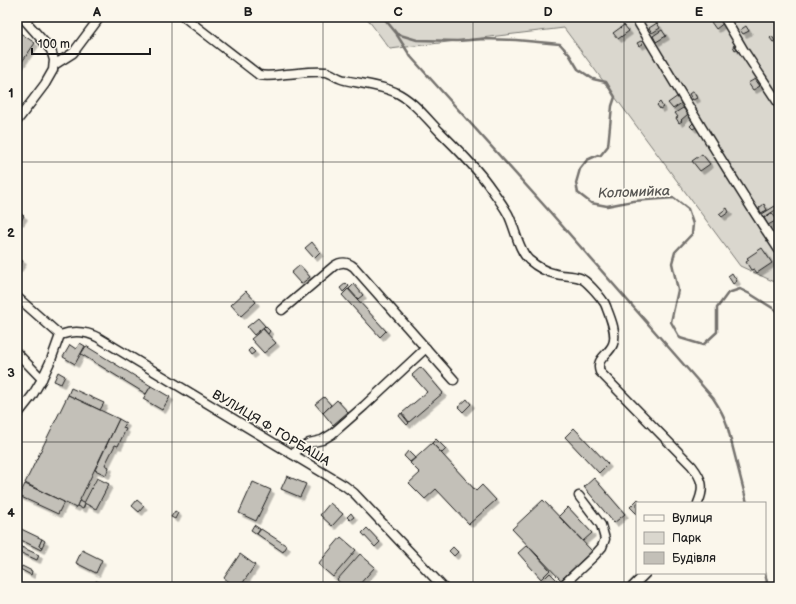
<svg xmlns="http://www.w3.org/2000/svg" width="796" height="604" font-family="'Balsamiq Sans',sans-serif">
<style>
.green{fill:#dad7ce;stroke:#7b7a75}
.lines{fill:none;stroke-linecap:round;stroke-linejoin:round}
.stream{stroke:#74726e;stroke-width:2.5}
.building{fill:#c3c0b8;stroke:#1c1c1c;filter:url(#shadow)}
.minor-casing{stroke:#1c1c1c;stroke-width:11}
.minor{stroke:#fbf7ec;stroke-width:8}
.grid{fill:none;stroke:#1c1c1c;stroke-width:1;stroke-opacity:0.55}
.labels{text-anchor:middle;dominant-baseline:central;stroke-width:3.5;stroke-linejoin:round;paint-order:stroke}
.street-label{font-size:13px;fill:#1c1c1c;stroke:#fbf7ec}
.water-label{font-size:14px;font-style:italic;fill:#575653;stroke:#fbf7ec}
.neatline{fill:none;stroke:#1c1c1c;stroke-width:1.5}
.grid-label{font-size:13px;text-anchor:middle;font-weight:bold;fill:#1c1c1c}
</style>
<defs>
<filter id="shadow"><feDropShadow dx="3.5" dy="3.5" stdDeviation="0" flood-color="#0004"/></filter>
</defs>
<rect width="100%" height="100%" fill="#fbf7ec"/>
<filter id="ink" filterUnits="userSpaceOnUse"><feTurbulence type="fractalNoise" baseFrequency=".025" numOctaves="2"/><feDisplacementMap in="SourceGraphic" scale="8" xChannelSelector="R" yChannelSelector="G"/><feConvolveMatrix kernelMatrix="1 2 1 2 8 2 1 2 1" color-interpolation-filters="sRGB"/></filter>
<g filter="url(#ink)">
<!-- green -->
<polygon class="green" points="366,17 779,17 779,284 740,266 564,28 390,49"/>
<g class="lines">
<!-- stream -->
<g class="stream">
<polyline points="383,17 397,34 417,40 457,41 484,39 516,40 560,44 569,54 578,69 593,79 606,82 615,97 612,106 608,146 600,156 598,155 587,160 580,169 576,183 578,193 591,203 607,206 633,201 674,198 688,209 693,224 692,234 675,252 672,263 678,290 671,322 680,338 703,345 717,332 717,308 728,293 740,289 752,295 779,312"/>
<path d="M397,35L411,57L550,212L713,398C719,407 724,415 727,425L747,503"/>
<polyline points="765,573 768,587"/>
</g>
</g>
<!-- building -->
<g class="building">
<polygon points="718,17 721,17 725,22 716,29 711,22"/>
<polygon points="657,23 660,28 652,33 649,28"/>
<polygon points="624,25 629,31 618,39 613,33"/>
<polygon points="746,26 749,31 743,34 740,30"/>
<polygon points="662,30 666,36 656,42 653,36"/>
<polygon points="17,31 35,43 17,69"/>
<polygon points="772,36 775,41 773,42 770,38"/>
<polygon points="641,41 643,44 639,46 637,43"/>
<polygon points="736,44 738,48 735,50 733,46"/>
<polygon points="755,79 760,86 753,90 748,83"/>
<polygon points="693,91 697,98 693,100 689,94"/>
<polygon points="678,96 683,102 673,109 668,103"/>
<polygon points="660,102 663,107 660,109 657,105"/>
<polygon points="683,108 688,114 681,120 682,121 679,123 676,118 678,117 675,113"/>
<polygon points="693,123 696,127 693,129 690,126"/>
<polygon points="702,154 710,164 700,171 692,161"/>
<polygon points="764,204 767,210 761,213 759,208"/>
<polygon points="775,206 777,209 763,218 762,214"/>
<polygon points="727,208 729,212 722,217 719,214"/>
<polygon points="17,211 24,216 20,222 17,220"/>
<polygon points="772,213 777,220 768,225 764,218"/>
<polygon points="312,242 320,252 314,258 305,248"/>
<polygon points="762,248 772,263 757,273 754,269 751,270 746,262 749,260 747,258"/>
<polygon points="17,257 23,261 17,270"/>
<polygon points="300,265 310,277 301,284 291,273"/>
<polygon points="732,273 737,281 733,284 728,276"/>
<polygon points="346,283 349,286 343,292 340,288"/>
<polygon points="354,284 363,295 358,299 349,289"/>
<polygon points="348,289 386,331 380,337 342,295"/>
<polygon points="246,291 256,302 241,316 231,305"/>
<polygon points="258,318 265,326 254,335 247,327"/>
<polygon points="265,326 270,331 268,334 263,328"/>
<polygon points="263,329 276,343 264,353 251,339"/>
<polygon points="80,343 85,346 75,364 63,357 70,345 76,349"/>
<polygon points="86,346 151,386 146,394 81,354"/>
<polygon points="251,348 255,352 251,355 248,351"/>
<polygon points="421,367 443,393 409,422 402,413 427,392 412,375"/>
<polygon points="58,372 65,376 61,384 54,381"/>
<polygon points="151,386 170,397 162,410 143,399"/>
<polygon points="71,388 104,403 100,410 68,395"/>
<polygon points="68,395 119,419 76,508 25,483"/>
<polygon points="324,397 331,405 323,413 315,404"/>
<polygon points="467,399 471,404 463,412 458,407"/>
<polygon points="337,400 348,412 333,425 323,413"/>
<polygon points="401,413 409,423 407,425 399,416"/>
<polygon points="119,419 126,423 123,428 126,429 118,446 115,445 105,465 109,467 106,475 95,470"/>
<polygon points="574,428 608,464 599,473 565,437"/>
<polygon points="436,439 446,449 442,453 432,443"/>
<polygon points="432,443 476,491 482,485 496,500 469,524 436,489 425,499 409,483 420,473 410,463"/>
<polygon points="408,451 415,458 410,462 404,456"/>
<polygon points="287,476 306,484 300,497 281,489"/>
<polygon points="97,478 109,484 96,509 84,503"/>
<polygon points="594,478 625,514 614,523 584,487"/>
<polygon points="253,482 271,490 256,521 239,513"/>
<polygon points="25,484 64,502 58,514 19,496"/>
<polygon points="638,499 642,503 637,503 637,514 630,507"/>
<polygon points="137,500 144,506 139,512 132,506"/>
<polygon points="543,500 592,551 561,580 512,529"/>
<polygon points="79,501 85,504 83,509 77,506"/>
<polygon points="330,503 343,514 332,526 320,515"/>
<polygon points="568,507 592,533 583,541 559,516"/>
<polygon points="175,511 178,513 175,519 171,517"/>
<polygon points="351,513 354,517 350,520 347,517"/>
<polygon points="254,525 260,529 257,534 251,530"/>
<polygon points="17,527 42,539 39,546 42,547 41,550 17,538"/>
<polygon points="367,528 380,542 375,547 362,533"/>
<polygon points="261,529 287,546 283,552 257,534"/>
<polygon points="341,537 356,550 333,577 318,564"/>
<polygon points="42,539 45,541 42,547 39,546"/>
<polygon points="17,545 39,555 37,560 17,551"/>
<polygon points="527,545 550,570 541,579 518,553"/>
<polygon points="453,547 458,552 454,556 449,551"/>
<polygon points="82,550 102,560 96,573 76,563"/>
<polygon points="240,554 255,565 240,587 236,587 224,578"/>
<polygon points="360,554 375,567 357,587 345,587 337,580"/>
<polygon points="22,566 32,571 31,575 20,569"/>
<polygon points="550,573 559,582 554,587 545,578"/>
<polygon points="96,581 106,585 105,587 92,587 90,586 91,584 94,586"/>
<polygon points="48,583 56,587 46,587"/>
</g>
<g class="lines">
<!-- minor casing -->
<g class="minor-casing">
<g id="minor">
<path d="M184,17L259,75C269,77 277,75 286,74C299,73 313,71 326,72C332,73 338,79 345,80C362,84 379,85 395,92C414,101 426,118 440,132C457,149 473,164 487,183C494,193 502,203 508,214C515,227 518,250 529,260C536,266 546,272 556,274C563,276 572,275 580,278C586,280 599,295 603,301C605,303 606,306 607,309C611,319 617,334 613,344C609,355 595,358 600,372L692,466C702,479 705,487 698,503"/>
<path d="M635,17C682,95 728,174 779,250"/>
<polyline points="724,17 744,51 779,104"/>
<polyline points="54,65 73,53 100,17"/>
<polyline points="17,121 45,84 53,70 54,60 51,50 22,17"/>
<path d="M17,297L60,335C74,330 86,331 99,338L345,486L354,493L443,587"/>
<path d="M282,310L334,266C341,261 348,262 354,267L454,380"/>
<polyline points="17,353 42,379"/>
<polyline points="17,415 32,396 42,379 51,360 60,335"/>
<polyline points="292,454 309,443 322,440 332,434 364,406 426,348"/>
<polyline points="561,587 594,556 602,547 605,539 601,525 579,496"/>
<polyline points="632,587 646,573"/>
</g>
</g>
<!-- minor -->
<use href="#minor" class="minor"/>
</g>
</g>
<!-- grid -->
<path class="grid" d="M172,17V587M323,17V587M473,17V587M624,17V587M17,162H779M17,302H779M17,442H779"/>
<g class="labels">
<!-- street labels -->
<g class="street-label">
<text transform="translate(271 428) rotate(31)">ВУЛИЦЯ Ф. ГОРБАША</text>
</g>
<!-- water labels -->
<g class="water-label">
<text transform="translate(634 192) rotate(-2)">Коломийка</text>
</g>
</g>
<!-- margin -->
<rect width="796" height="604" fill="none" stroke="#fbf7ec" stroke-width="44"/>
<!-- legend -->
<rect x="636" y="502" width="130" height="72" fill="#fbf7ec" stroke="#a29f99"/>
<rect x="644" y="515" width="20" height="6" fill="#fbf7ec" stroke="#a29f99"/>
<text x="672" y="522" font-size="12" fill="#1c1c1c">Вулиця</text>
<rect x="644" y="532" width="20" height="12" fill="#dad7ce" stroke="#a29f99"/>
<text x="672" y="542" font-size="12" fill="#1c1c1c">Парк</text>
<rect x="644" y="552" width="20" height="12" fill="#c3c0b8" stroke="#a29f99"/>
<text x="672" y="562" font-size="12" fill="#1c1c1c">Будівля</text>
<!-- scale -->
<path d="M32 48v6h118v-6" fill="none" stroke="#1c1c1c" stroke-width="2"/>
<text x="38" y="48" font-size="12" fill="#1c1c1c" stroke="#fbf7ec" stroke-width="3" paint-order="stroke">100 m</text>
<rect x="22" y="22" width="752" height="560" class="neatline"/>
<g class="grid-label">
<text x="97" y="16">A</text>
<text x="248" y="16">B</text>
<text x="398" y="16">C</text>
<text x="548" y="16">D</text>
<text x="699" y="16">E</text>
<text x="11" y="97">1</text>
<text x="11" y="237">2</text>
<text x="11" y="377">3</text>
<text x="11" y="517">4</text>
</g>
</svg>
